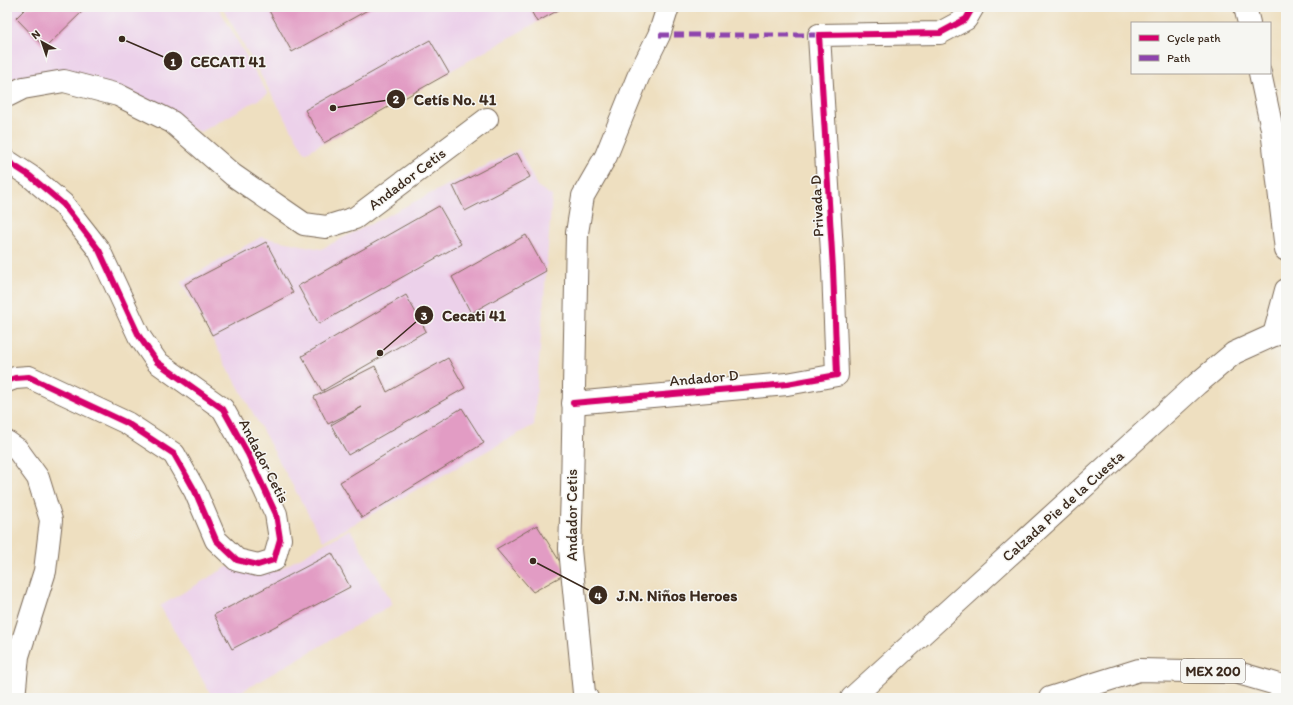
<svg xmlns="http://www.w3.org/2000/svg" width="1293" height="705" font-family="Itim,sans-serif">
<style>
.built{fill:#ecd1ea}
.building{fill:#e29cc4}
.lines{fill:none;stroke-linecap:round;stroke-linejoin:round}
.minor-casing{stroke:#7a6957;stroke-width:24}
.primary-casing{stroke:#7a6957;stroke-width:24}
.minor{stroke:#fff;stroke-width:22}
.primary{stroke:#fff;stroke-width:22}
.quiet{stroke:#8e44ad;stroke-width:5;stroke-dasharray:10 5;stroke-linecap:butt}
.cycleway-casing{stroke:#f6f6f2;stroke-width:8}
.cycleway{stroke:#d6006c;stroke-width:6}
.labels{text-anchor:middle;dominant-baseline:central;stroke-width:3;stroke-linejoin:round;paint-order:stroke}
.shield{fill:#f6f6f2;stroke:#73675e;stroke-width:1}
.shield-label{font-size:14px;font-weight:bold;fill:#3b2a1e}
.street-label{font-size:15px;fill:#3b2a1e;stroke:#f6f6f2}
.leader{fill:none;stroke:#3b2a1e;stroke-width:1.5}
.callout-dot{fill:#3b2a1e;stroke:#f6f6f2;stroke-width:1.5}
.mark-label{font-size:12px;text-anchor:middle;font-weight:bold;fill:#fff}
.callout-label{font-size:16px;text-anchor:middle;font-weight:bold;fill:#3b2a1e;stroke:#f6f6f2;stroke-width:3;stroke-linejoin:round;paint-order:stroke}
</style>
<rect width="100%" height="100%" fill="#f6f6f2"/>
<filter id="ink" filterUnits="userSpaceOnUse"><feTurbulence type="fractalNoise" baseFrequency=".025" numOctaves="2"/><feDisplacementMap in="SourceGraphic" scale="8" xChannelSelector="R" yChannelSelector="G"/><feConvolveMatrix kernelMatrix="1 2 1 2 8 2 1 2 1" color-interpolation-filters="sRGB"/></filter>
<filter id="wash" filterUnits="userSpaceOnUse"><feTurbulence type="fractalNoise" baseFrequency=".012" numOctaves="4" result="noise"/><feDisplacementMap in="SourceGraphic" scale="16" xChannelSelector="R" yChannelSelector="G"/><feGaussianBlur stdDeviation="0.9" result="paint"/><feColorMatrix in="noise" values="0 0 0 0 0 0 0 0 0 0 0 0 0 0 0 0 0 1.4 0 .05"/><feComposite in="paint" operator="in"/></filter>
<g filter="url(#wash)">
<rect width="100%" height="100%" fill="#eedfc0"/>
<!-- built -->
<g class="built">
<polygon points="7,7 218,7 268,94 201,132 59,71 13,79 7,84"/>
<polygon points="222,7 564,7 305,153"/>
<polygon points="519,149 537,186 552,196 534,425 323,541 181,282 261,237 321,249"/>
<polygon points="350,529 393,604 230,698 213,698 160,606 227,567 277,571"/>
</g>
<g id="blocks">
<!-- building -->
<g class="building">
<polygon points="27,7 87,7 45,48 16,18"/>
<polygon points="267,7 373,7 292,52"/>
<polygon points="529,7 564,7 537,22"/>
<polygon points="430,40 449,73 324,143 305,110"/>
<polygon points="517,153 530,177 465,211 453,186"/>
<polygon points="439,206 461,244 319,324 298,286"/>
<polygon points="526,235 546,271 471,313 452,277"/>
<polygon points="266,242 293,293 212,335 185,284"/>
<polygon points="406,295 426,331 322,391 302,356"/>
<polygon points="448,358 465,388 348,455 331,425 362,407 328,424 314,397 375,366 387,392"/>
<polygon points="462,408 484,443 362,518 340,482"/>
<polygon points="537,525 567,573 533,592 496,549"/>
<polygon points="332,553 350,587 232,649 214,615"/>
</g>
</g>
</g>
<g filter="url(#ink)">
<use href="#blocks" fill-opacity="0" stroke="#7a6957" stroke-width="1"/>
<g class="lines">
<!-- minor casing -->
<g class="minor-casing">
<g id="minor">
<polyline points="1245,7 1249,23"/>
<polyline points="1260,73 1272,129 1286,250"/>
<polyline points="7,96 23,88 64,81 118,95 172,122 233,175 304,224 326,227 355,218 487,119"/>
<polyline points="7,161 30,176 63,204 99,250 139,336 157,362 223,409 248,454 276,514 280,539 274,560 258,565 237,560 216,540 195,491 174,454 127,423 29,377 15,378 7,381"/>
<polyline points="1274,335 1286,290"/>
<polyline points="573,403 787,384 837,375 833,269 819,35 940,33 966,19 973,7"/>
<polyline points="7,442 17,449 38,478 51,520 45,571 18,656 14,698"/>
<polyline points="587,698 584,693 570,549 572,490 577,233 583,196 606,156 638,77 659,35 668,7"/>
<polyline points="852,698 1197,384 1234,353 1274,335 1286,333"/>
</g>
</g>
<!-- primary casing -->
<g class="primary-casing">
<polyline id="primary" points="1050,698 1139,670 1235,672 1286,687"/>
</g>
<!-- minor -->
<use href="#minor" class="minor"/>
<!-- primary -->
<use href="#primary" class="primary"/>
<!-- quiet -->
<polyline class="quiet" points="659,35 819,35"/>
<!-- cycleway casing -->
<g class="cycleway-casing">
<g id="cycleway">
<polyline points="7,161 30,176 63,204 99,250 139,336 157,362 223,409 248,454 276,514 280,539 274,560 258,565 237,560 216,540 195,491 174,454 127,423 29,377 15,378 7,381"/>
<polyline points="573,403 787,384 837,375 833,269 819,35 940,33 966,19 973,7"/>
</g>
</g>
<!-- cycleway -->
<use href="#cycleway" class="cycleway"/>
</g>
</g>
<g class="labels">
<!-- shield labels -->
<rect class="shield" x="1181" y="659" width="64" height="24" rx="3"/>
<g class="shield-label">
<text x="1213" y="671">MEX 200</text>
</g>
<!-- street labels -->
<g class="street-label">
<text transform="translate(407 179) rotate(-37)">Andador Cetis</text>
<text transform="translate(817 206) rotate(-93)">Privada D</text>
<text transform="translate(704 378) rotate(-5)">Andador D</text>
<text transform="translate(264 461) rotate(63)">Andador Cetis</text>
<text transform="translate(1063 506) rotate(-42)">Calzada Pie de la Cuesta</text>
<text transform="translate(572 515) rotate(-90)">Andador Cetis</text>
</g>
</g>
<!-- callouts -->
<path class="leader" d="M122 39L173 61M333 108L396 99M380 353L424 315M533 561L598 595"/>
<g class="callout-dot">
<circle cx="122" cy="39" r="4"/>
<circle cx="333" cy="108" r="4"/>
<circle cx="380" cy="353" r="4"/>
<circle cx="533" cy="561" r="4"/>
<circle cx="173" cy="61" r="10"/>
<circle cx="396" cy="99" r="10"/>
<circle cx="424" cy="315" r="10"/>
<circle cx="598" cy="595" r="10"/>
</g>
<g class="mark-label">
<text x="173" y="66">1</text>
<text x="396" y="103">2</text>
<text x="424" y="320">3</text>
<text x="598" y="600">4</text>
</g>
<g class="callout-label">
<text x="228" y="67">CECATI 41</text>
<text x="455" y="105">Cetís No. 41</text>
<text x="474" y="321">Cecati 41</text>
<text x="677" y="601">J.N. Niños Heroes</text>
</g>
<!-- margin -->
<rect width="1293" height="705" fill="none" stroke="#f6f6f2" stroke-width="24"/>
<!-- legend -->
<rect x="1131" y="22" width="140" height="52" fill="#f6f6f2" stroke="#aba49d"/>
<rect x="1139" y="35" width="20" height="6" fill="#d6006c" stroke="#aba49d"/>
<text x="1167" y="42" font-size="12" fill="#3b2a1e">Cycle path</text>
<rect x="1139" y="55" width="20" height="6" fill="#8e44ad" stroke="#aba49d"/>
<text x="1167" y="62" font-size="12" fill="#3b2a1e">Path</text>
<!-- north arrow -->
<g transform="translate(42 42) rotate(320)" stroke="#f6f6f2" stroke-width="3" paint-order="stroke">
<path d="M0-3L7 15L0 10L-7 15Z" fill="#3b2a1e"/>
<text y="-6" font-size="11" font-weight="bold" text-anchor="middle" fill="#3b2a1e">N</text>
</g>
</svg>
